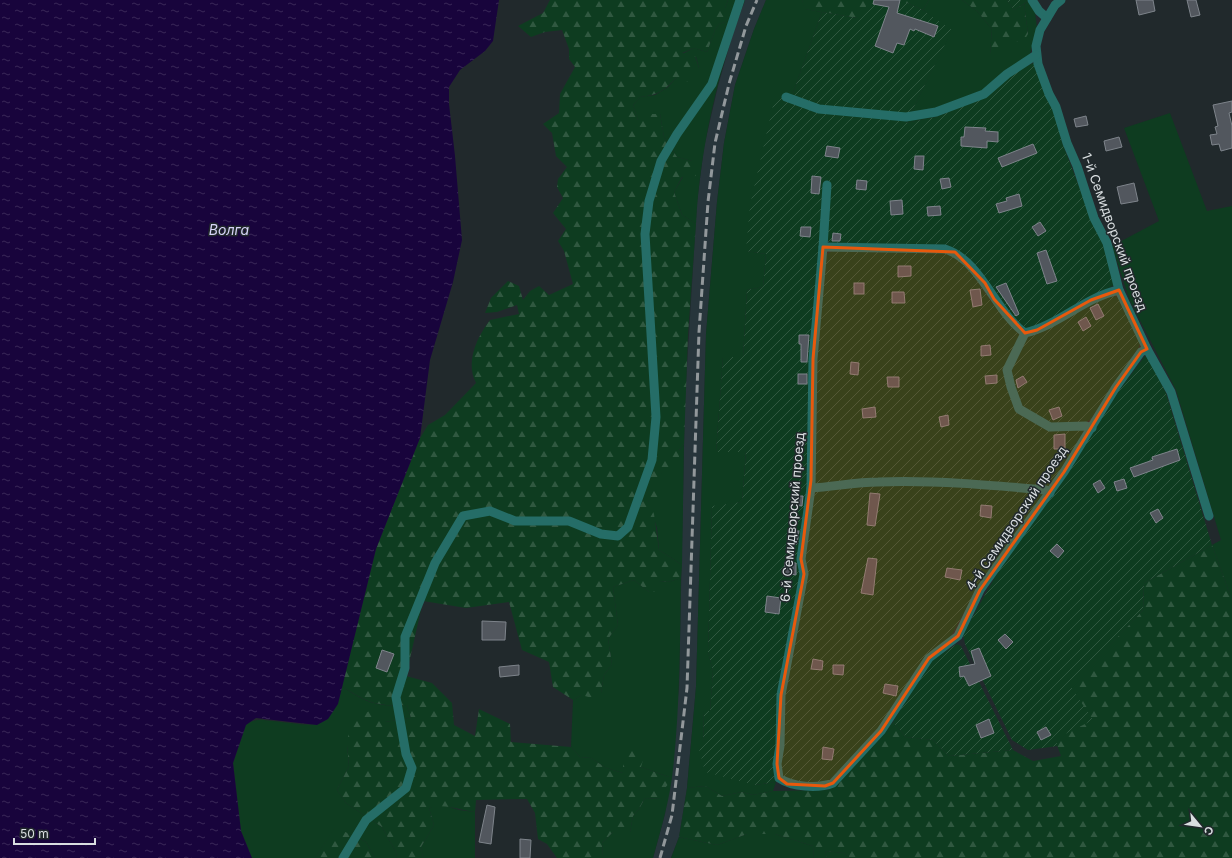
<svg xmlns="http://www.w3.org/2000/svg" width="1232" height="858" font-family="Inter,sans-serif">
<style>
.built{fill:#27353b}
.grass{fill:#0e3c20}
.forest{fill:url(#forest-firs)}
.garden{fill:url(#garden-furrows)}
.water{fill:url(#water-ripples)}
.building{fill:#52575e;stroke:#7e848b}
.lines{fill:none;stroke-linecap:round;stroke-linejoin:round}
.minor{stroke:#256d67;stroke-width:9}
.rail{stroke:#92989b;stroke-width:3;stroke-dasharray:8 4;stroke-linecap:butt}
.marked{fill:#e8590c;fill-opacity:0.2;stroke:#e8590c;stroke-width:3;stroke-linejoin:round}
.labels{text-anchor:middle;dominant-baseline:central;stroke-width:3;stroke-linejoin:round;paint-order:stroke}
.street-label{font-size:13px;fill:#d9dee0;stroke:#21292c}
.water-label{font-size:14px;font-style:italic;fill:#d7d3f8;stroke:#21292c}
</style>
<defs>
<pattern id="forest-firs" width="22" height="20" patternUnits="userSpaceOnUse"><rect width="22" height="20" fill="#0e3c20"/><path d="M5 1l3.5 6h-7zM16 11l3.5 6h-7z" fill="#305840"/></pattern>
<pattern id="garden-furrows" width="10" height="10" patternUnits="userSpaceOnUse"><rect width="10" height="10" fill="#0e3c20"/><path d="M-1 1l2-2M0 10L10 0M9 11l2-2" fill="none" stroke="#305840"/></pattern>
<pattern id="water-ripples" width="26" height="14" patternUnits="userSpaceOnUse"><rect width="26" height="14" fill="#18043c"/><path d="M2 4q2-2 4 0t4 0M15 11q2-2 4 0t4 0" fill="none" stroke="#392858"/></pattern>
</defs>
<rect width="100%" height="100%" fill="#21292c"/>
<!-- built -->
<polygon class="built" points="745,0 766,0 754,29 735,85 724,143 717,202 706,334 696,687 687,788 679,837 671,858 653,858 665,814 679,687 685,400 697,202 704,147 718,86 735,26"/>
<!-- grass -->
<g class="grass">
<path d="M728,0H745C718,71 700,148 696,224L682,215L674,192L692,161L677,157L664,137L660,114L638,120L633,105L640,97L655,95L668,87L677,77L699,68L696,57L682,54L694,48L707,52L715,30L719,24L725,22V8Z"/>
<polygon points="766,0 802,0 805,9 822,12 793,93 747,251 766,254 763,287 747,290 743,357 723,357 716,452 746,451 742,502 712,507 708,652 713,671 710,711 704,711 703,745 699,745 755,785 776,782 773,791 753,795 742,792 722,796 705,786 687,788 696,687 706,334 717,202 724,143 735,85 754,29"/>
<polygon points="929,0 962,0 977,11 992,29 990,55 1012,39 1028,34 1024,4 1030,0 1035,12 1037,28 1030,54 985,97 936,117 906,123 951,31 923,10"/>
<polygon points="1170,113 1207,211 1232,206 1232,600 1212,545 1221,540 1176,390 1130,301 1112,246 1159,221 1124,128"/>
<polygon points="684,444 682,565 659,550 657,528 648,500 662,472"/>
<path d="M681,578C680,642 680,706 673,769C670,799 661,829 653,858H603L602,843L613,832H630L633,816L639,809L645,798L661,799L669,777L641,767V761L623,773L606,768L591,758L580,757L571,747L573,700L581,695L601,693L604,675L612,664L608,639L618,625L613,587L634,580L649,592L660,581L668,582Z"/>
<path d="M342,686C366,703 378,707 407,705L411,718L385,722L347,745L349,766L337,790L346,803L382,827L396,852L397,858H375L366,842L335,828L315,858H252L241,831L233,763L246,724C258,718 260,720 273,721C314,725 330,735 342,686Z"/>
<polygon points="440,804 459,810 475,812 475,858 423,858 421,847 434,825 429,808"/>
<polygon points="747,834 775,834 813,846 814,858 671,858 679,837 717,845"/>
<polygon points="825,851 844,853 851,858 827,858"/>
</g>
<!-- forest -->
<g class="forest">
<path d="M550,0H728L725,8V22L719,24L715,30L707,52L694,48L682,53L695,56L699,68L690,83L677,77C664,91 658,95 640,97L633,105L638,120L645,114H660L664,137L677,157L692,161L696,176L682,177L674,192L682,215L696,224L688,335L684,444L679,450V466L668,471L662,472L660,496L648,500L654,514L659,550L682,565L681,578L668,582L660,581L656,592H649L634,580L613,587L618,625L608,639L612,664L604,675L601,693L596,699L581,695L573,700L553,687L549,662L522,650L509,602L466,608L423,601L406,676L432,683L452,703L454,725L475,736L479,709L510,724L511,742L571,747L580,757L591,758L606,768L623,773V752L635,746L645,753L641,767L669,777L671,781L665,788L667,797L661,799L645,798L639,809L633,816L630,832H613L602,843L603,858H557L547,844L538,839L535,813L527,799L476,800L475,812C459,810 445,803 429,808L434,825L421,847L423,858H397L396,852L382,827L346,803L337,790L349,766L347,745L350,722L369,711L385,722L411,718L407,705C378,707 365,702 342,686L376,549L420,438L428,425L445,415L476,383C465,362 477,337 490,320L519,314L517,305L497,312L485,313L491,298L508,281L519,286L523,300L530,291L539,286L549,295L573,284L564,251L558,241L566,229L553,213L563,198L557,187L558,179L567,167L556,156L552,133L543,124L559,113L560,94L575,67L569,59V49L562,30L545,32L531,37L518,26L543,13Z"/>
<polygon points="802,0 929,0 923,10 907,3 857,18 804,9"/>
<polygon points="962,0 1007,0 1014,10 1024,4 1028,34 1022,44 1012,39 1001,56 990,55 992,29 977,11"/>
<polygon points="1212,545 1232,600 1232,858 851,858 844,853 825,851 827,858 814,858 813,846 775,834 747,834 717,845 679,837 687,788 705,786 722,796 742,792 753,795 773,791 828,790 839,782 893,722 906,737 933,740 949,756 1013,750 1033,761 1061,756 1055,740 1070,687 1143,610 1144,583"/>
<polygon points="335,827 366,842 375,858 315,858"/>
</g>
<!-- garden -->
<g class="garden">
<polygon points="871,0 907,3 923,10 952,30 906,123 936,117 985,97 1009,75 1033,63 1035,65 1053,108 1062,142 1091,218 1103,244 1114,285 1037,329 1025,330 956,250 831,245 827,240 800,576 775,763 776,782 755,785 705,772 698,745 703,744 704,711 710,711 713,671 708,652 712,506 742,502 746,452 716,452 723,357 743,357 747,290 763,287 766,254 746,251 750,205 775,97 793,93 822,12 857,18"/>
<polygon points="1007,0 1030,0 1014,10"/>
<path d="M834,250L945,252C967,260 978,283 991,301C1000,312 1010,323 1019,334L1020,340L1006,364L1017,413L1049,430L1083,429L1085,431L1061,472L1048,487L979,481L818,486L813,483L815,359L825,255Z"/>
<polygon points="1115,296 1120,299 1140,343 1139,347 1091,419 1085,423 1051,425 1022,407 1012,384 1011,365 1025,339 1029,336 1091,301"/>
<polygon points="1145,356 1149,359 1166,393 1212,545 1144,583 1143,610 1071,687 1093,720 1055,739 1058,746 1028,750 1012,740 965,644 963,634 1004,561 1066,474 1120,389"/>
<path d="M879,484L980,486L1043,493L1045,495L977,589L949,640L879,729L834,777C819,787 803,782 786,780L782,777L779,763L784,695L812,498L815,492L820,490Z"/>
<polygon points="957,644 961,646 1013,750 949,756 933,740 906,737 893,722 930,661"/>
</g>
<!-- water -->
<polygon class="water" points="0,0 499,0 493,41 485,51 460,70 449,87 449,104 455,156 462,240 453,282 430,360 420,438 376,549 338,704 328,719 317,725 256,718 246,725 233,763 241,831 252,858 0,858"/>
<!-- building -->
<g class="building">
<polygon points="874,0 900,0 897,13 938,26 934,37 915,29 914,31 910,29 904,45 897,43 893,53 875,46 889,7 873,4"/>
<polygon points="1136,0 1153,0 1155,11 1139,15"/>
<polygon points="1187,0 1196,0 1200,15 1191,17"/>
<polygon points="1232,101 1232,112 1229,113 1232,126 1232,148 1221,151 1219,144 1212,145 1210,135 1217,134 1215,127 1218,126 1213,105"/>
<polygon points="1086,116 1088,125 1076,127 1074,119"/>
<polygon points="965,127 986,128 985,131 998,132 998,142 987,141 987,148 961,146 961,137 964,137"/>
<polygon points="1119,137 1122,147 1106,151 1104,141"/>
<polygon points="1033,144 1037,153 1002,167 998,158"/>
<polygon points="827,146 840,148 838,158 825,156"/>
<polygon points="915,156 924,156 923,170 914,169"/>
<polygon points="812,176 821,177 819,194 811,193"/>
<polygon points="949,178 951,187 942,189 940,179"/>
<polygon points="857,180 867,181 866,190 856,189"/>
<polygon points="1134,183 1138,201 1121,204 1117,187"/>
<polygon points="1019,194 1022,206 999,213 996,204 1007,201 1006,198"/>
<polygon points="902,200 903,214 891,215 890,201"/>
<polygon points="940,206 941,215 928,216 927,207"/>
<polygon points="1040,222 1046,231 1038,236 1032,227"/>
<polygon points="801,227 811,227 810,237 800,236"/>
<polygon points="833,233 841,234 840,241 832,241"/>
<polygon points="1046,250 1057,281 1047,284 1037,253"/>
<polygon points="898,266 911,266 911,276 898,277"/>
<rect x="854" y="283" width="10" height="11"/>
<polygon points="1006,283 1019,314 1016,316 996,287"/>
<polygon points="980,289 982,305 973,307 970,290"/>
<polygon points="892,292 904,292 905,303 892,303"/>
<polygon points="1098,304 1104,316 1096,320 1090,308"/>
<polygon points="1086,317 1091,326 1083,331 1078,322"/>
<polygon points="799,335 809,335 807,362 801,362 801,344 799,344"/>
<polygon points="990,345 991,355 981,356 981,346"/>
<polygon points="851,362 859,363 858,375 850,374"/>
<rect x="798" y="374" width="9" height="10"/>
<polygon points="997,375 997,383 986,384 985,376"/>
<polygon points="1023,376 1027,382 1018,388 1016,380"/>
<polygon points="887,377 899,377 899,387 888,387"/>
<polygon points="875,407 876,417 863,418 862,409"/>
<polygon points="1059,407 1062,416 1053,420 1049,410"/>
<polygon points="948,415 949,425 941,427 939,417"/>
<polygon points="1065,434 1065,449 1054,449 1054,435"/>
<polygon points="1177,449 1180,460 1134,477 1130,468 1153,460 1152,457"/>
<polygon points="1124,479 1127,488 1117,491 1114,482"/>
<polygon points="1100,480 1105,488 1098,493 1093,484"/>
<polygon points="870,493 880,494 875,526 867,525"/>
<polygon points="794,496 803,496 802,506 793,505"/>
<polygon points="981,505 992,506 991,518 980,516"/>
<polygon points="1158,509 1163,518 1156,523 1150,513"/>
<polygon points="790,531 799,531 797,544 790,544"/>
<polygon points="1057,544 1064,551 1058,558 1050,551"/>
<polygon points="868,558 877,559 873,595 861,593"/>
<polygon points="785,562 796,563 796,575 784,573"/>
<polygon points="947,568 962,570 960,580 945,577"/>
<polygon points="767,596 781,598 779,614 765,612"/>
<polygon points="482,621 506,622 505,640 482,640"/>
<polygon points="1005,634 1013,642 1006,649 998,640"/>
<polygon points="979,648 991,676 969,686 964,676 960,677 959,667 975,664 971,651"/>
<polygon points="382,650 394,654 387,672 376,668"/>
<polygon points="813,659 823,661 822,670 811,669"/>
<polygon points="519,665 519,675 500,677 499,667"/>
<polygon points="833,665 844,665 843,675 833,674"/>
<polygon points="885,684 898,686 896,696 883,693"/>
<polygon points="989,719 994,733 981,738 976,725"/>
<polygon points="1046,727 1051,735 1041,740 1037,732"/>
<polygon points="823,747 834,749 832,760 822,759"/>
<polygon points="487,805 495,807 491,844 479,842"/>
<polygon points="520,839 531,840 530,858 520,858"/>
</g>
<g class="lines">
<!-- minor -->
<g class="minor">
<polyline points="1032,0 1039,11 1047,18"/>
<polyline points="1061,0 1055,5 1040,30 1036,46 1038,64 1049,94 1056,107 1067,143 1077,166 1094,218 1107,243 1119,290 1147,349 1171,392 1209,516"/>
<polyline points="786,97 819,109 906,117 936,112 984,94 1007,74 1036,55"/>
<path d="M827,185L823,247L813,359L811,488L801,559L804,574L781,695L780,746L777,764L779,778C792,787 818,789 833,783L881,731L929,658L958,636L980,590L1064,472L1116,387L1141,352L1147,349"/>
<path d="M823,247L945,249C981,260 995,312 1025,333"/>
<path d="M1092,428L1086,426L1050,427L1019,409L1011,387L1007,370L1025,333C1059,325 1085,297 1119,290"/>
<path d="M811,488C833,487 855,482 878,482C934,480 990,485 1046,490L1050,493"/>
<polyline points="343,858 366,820 406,788 412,768 406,754 396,697 405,668 405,637 435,563 463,516 490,511 515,521 569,521 601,534 618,536 628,527 652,460 656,417 645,234 649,201 661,161 677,134 712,84 740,0"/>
</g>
<!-- rail -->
<polyline class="rail" points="660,858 672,815 687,688 699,332 708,202 715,143 729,84 746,26 757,0"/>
</g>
<!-- marked area -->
<path class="marked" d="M823,247L955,252L985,283L994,299L1025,333L1037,330L1091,300L1119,290L1147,349L1141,352L1116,387L1064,472L980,590L958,636L929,658L881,731L833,783L825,786L787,784L779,778L777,764L781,695L804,574L801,559L811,480L813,359Z"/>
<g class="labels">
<!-- street labels -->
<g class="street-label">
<text transform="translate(1115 232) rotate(70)">1-й Семидворский проезд</text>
<text transform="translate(792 517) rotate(-85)">6-й Семидворский проезд</text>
<text transform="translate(1016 518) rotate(-56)">4-й Семидворский проезд</text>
</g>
<!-- water labels -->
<g class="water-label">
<text x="229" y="229">Волга</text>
</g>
</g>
<!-- north arrow -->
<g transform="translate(1200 826) rotate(119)" stroke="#21292c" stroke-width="3" paint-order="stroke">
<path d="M0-3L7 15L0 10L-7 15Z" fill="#d9dee0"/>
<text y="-6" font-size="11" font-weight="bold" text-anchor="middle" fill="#d9dee0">С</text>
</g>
<!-- scale -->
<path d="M14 838v6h81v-6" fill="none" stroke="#d9dee0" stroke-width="2"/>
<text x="20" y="838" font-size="12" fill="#d9dee0" stroke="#21292c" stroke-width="3" paint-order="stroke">50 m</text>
</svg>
